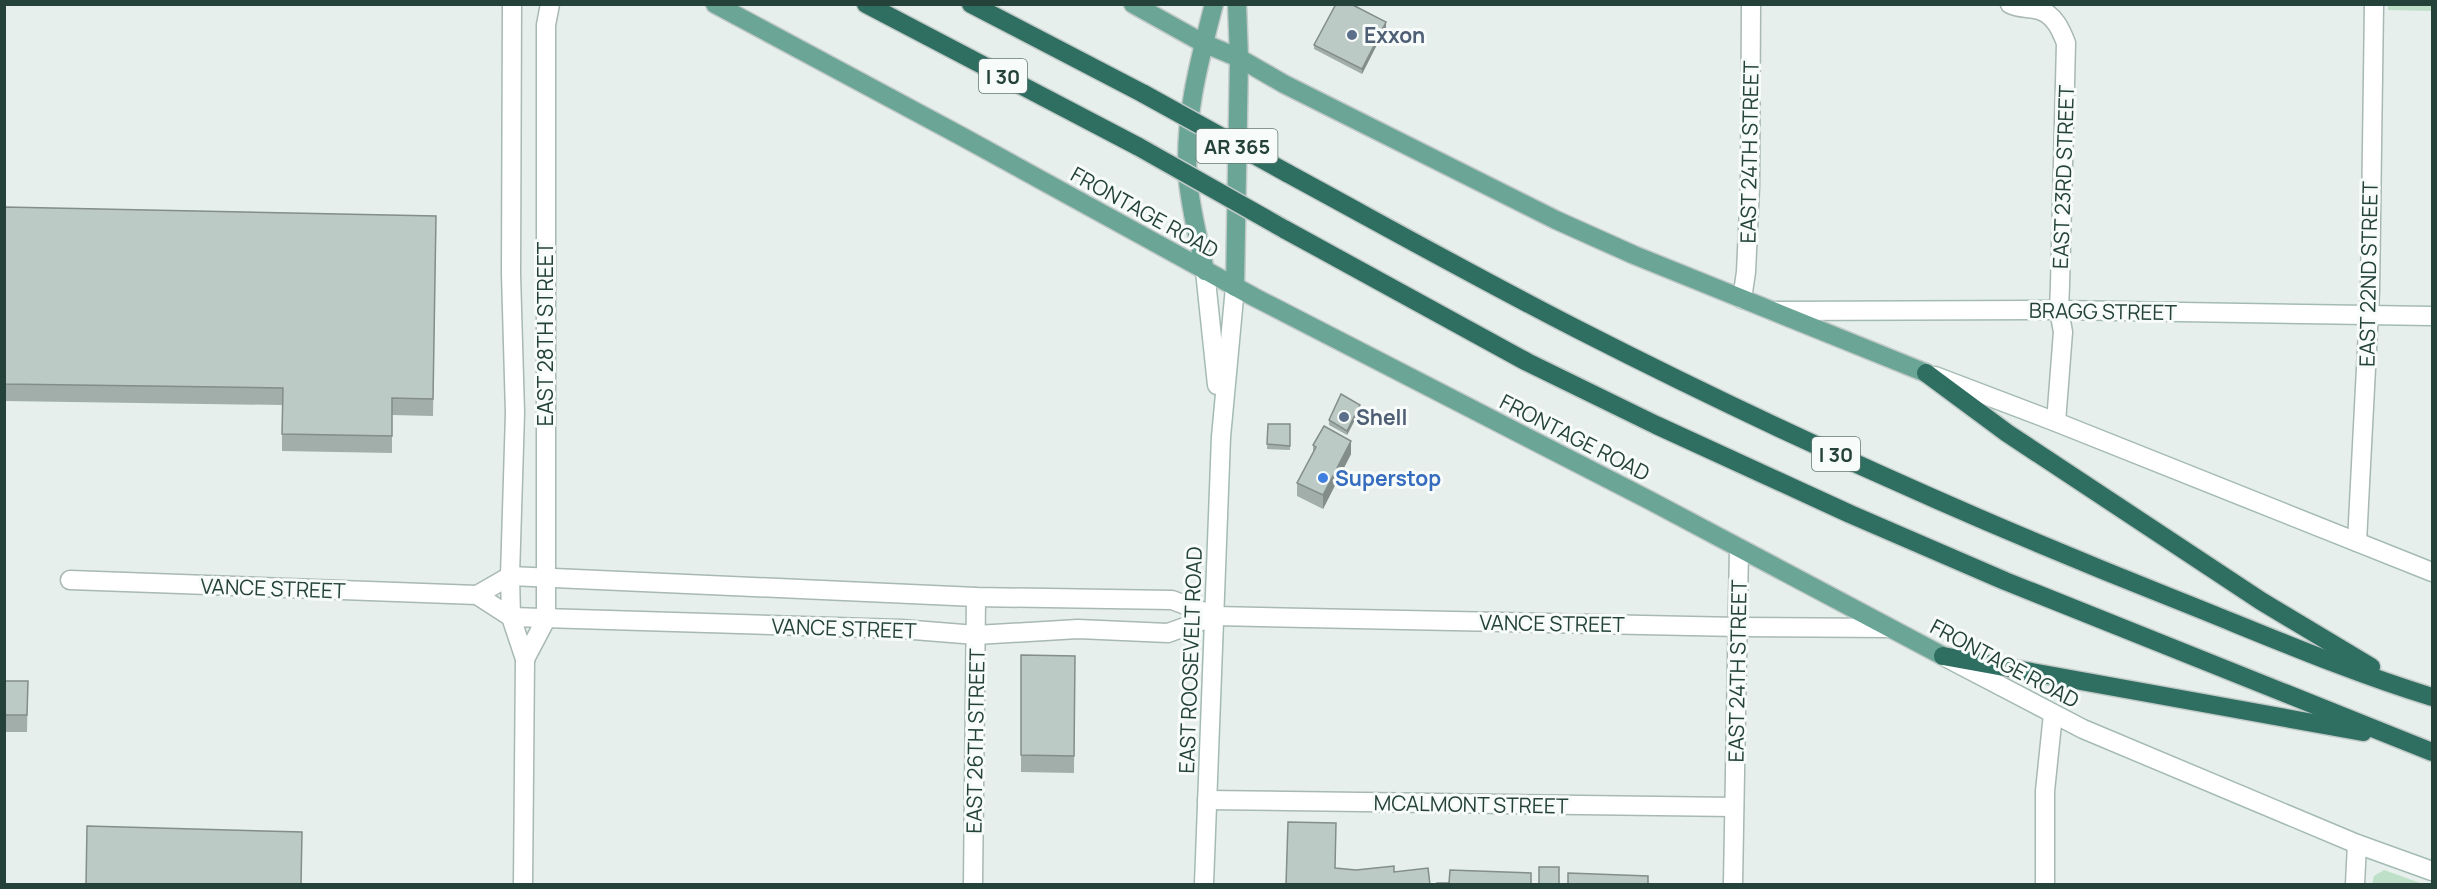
<svg xmlns="http://www.w3.org/2000/svg" width="2437" height="889" font-family="Manrope,sans-serif">
<style>
.green{fill:#bfe0c8}
.lines{fill:none;stroke-linecap:round;stroke-linejoin:round}
.street-casing{stroke:#a8b8b2;stroke-width:21}
.secondary-casing{stroke:#a4bbb3;stroke-width:21}
.primary-casing{stroke:#c2cac8;stroke-width:21}
.highway-casing{stroke:#c2cac8;stroke-width:21}
.street{stroke:#fff;stroke-width:18}
.secondary{stroke:#fff;stroke-width:18}
.primary{stroke:#6aa596;stroke-width:18}
.highway{stroke:#2f6f62;stroke-width:18}
.highway-bridge-casing{stroke:#c2cac8;stroke-width:21;stroke-linecap:butt}
.highway-bridge{stroke:#2f6f62;stroke-width:18}
.wall{fill:#a1aea9}
.shaded-wall{fill:#838d89}
.building{fill:#bbcac4;stroke:#838d89;stroke-width:1.5}
.service-dot{fill:#5c6f8a;stroke:#f7fbf9;stroke-width:2}
.shop-dot{fill:#3f7fe0;stroke:#f7fbf9;stroke-width:2}
.labels{text-anchor:middle;dominant-baseline:central;stroke-width:6;stroke-linejoin:round;paint-order:stroke}
.shield{fill:#f7fbf9;stroke:#637a73;stroke-width:1.5}
.shield-label{font-size:20px;font-weight:bold;fill:#24423a}
.service-label{font-size:21px;font-weight:bold;fill:#4e5e75;stroke:#f7fbf9;text-anchor:start}
.street-label{font-size:21px;fill:#24423a;stroke:#f7fbf9}
.shop-label{font-size:21px;font-weight:bold;fill:#366cbe;stroke:#f7fbf9;text-anchor:start}
</style>
<rect width="100%" height="100%" fill="#e6efeb"/>
<!-- green -->
<g class="green">
<polygon points="2388,5 2432,5 2432,11 2388,10"/>
<polygon points="2384,870 2423,884 2372,884 2374,876"/>
</g>
<g class="lines">
<!-- street casing -->
<g class="street-casing">
<g id="street">
<polyline points="512,4 511,274 515,413 510,576 511,617 525,659 523,884"/>
<path d="M2010,4C2019,9 2029,7 2039,10C2054,14 2061,30 2066,43L2060,285L2059,310L2063,332L2056,422"/>
<polyline points="1742,299 1746,272 1750,187 1751,4"/>
<polyline points="2357,542 2370,291 2374,4"/>
<polyline points="70,580 477,595 510,576 976,597 1172,600 1215,616 1738,627 1889,628"/>
<polyline points="477,595 511,617 901,629 976,635 1078,629 1168,633 1215,616"/>
<polyline points="525,659 546,619 546,25 550,4"/>
<polyline points="1207,800 1734,807"/>
<polyline points="973,884 976,597"/>
<polyline points="1733,884 1739,548"/>
<polyline points="2045,884 2045,791 2053,714"/>
<polyline points="2355,884 2357,844"/>
</g>
</g>
<!-- secondary casing -->
<g class="secondary-casing">
<g id="secondary">
<polyline points="1205,271 1217,385"/>
<polyline points="1773,311 2059,310 2432,316"/>
<polyline points="1935,376 2056,422 2432,572"/>
<polyline points="1947,658 2083,729 2357,844 2432,871"/>
<polyline points="1204,884 1221,437 1235,287"/>
</g>
</g>
<!-- primary casing -->
<g class="primary-casing">
<g id="primary">
<polyline points="715,4 961,136 1254,297 1649,500 1943,656"/>
<polyline points="1133,4 1203,43 1239,58 1284,84 1556,220 1634,255 1926,373"/>
<path d="M1205,271C1199,241 1191,211 1188,181C1183,121 1199,62 1214,4"/>
<polyline points="1235,287 1239,58 1237,4"/>
</g>
</g>
<!-- highway casing -->
<g class="highway-casing">
<g id="highway">
<polyline points="866,4 1139,147"/>
<polyline points="971,4 1144,94"/>
<path d="M1287,173C1383,225 1479,279 1577,329C1771,428 1970,518 2172,598C2258,632 2344,670 2432,697"/>
<polyline points="1284,229 1527,362 1656,425 1850,514 2005,581 2432,752"/>
<polyline points="1926,373 2007,433 2261,601 2371,667"/>
<polyline points="1943,656 2363,732"/>
</g>
</g>
<!-- street -->
<use href="#street" class="street"/>
<!-- secondary -->
<use href="#secondary" class="secondary"/>
<!-- primary -->
<use href="#primary" class="primary"/>
<!-- highway -->
<use href="#highway" class="highway"/>
<!-- highway-bridge casing -->
<g class="highway-bridge-casing">
<g id="highway-bridge">
<polyline points="1144,94 1287,173"/>
<polyline points="1139,147 1284,229"/>
</g>
</g>
<!-- highway-bridge -->
<use href="#highway-bridge" class="highway-bridge"/>
</g>
<!-- wall -->
<g class="wall">
<polygon points="1386,27 1362,74 1314,49 1314,45"/>
<polygon points="4,207 436,216 433,416 392,415 392,453 282,451 282,405 4,401"/>
<polygon points="1360,410 1347,435 1329,425 1329,420"/>
<polygon points="1268,424 1290,424 1290,450 1267,449"/>
<polygon points="1313,445 1351,454 1323,509 1297,496 1297,483 1313,453"/>
<polygon points="1021,655 1075,656 1074,773 1021,772"/>
<polygon points="4,681 28,681 27,732 4,732"/>
</g>
<!-- shaded-wall -->
<g class="shaded-wall">
<polygon points="1386,22 1386,27 1362,74 1362,69"/>
<polygon points="1360,405 1360,410 1347,435 1347,431"/>
<polygon points="1351,441 1351,454 1323,509 1323,495"/>
</g>
<!-- building -->
<g class="building">
<polygon points="1336,4 1351,4 1386,22 1362,69 1314,45"/>
<polygon points="4,207 436,216 433,399 392,398 392,436 282,434 283,388 4,384"/>
<polygon points="1341,394 1360,405 1347,431 1329,420"/>
<polygon points="1268,424 1290,424 1290,446 1267,444"/>
<polygon points="1324,426 1351,441 1323,495 1297,483 1316,447 1313,445"/>
<polygon points="1021,655 1075,656 1074,756 1021,755"/>
<polygon points="4,681 28,681 27,715 4,715"/>
<polygon points="1288,822 1336,823 1335,868 1356,870 1394,866 1394,872 1428,868 1430,885 1286,885"/>
<polygon points="87,826 302,832 301,885 86,885"/>
<rect x="1539" y="867" width="20" height="18"/>
<polygon points="1450,870 1531,873 1531,885 1437,885 1437,883 1449,883"/>
<polygon points="1568,873 1648,876 1648,885 1568,885"/>
</g>
<!-- markers -->
<g class="service-dot">
<circle cx="1352" cy="35" r="6"/>
<circle cx="1344" cy="417" r="6"/>
</g>
<circle class="shop-dot" cx="1323" cy="478" r="6"/>
<g class="labels">
<!-- shield labels -->
<g class="shield">
<rect x="979" y="59" width="48" height="34" rx="4.5"/>
<rect x="1196.5" y="129" width="81" height="34" rx="4.5"/>
<rect x="1812" y="437" width="48" height="34" rx="4.5"/>
</g>
<g class="shield-label">
<text x="1003" y="76">I 30</text>
<text x="1237" y="146">AR 365</text>
<text x="1836" y="454">I 30</text>
</g>
<!-- service labels -->
<g class="service-label">
<text x="1364" y="35">Exxon</text>
<text x="1356" y="417">Shell</text>
</g>
<!-- street labels -->
<g class="street-label">
<text transform="translate(1749 152) rotate(-89)">EAST 24TH STREET</text>
<text transform="translate(2063 177) rotate(-88)">EAST 23RD STREET</text>
<text transform="translate(1145 212) rotate(29)">FRONTAGE ROAD</text>
<text transform="translate(2368 274) rotate(-89)">EAST 22ND STREET</text>
<text transform="translate(2103 311) rotate(1)">BRAGG STREET</text>
<text transform="translate(545 334) rotate(-90)">EAST 28TH STREET</text>
<text transform="translate(1575 437) rotate(27)">FRONTAGE ROAD</text>
<text transform="translate(273 588) rotate(2)">VANCE STREET</text>
<text transform="translate(1552 623) rotate(1)">VANCE STREET</text>
<text transform="translate(844 628) rotate(2)">VANCE STREET</text>
<text transform="translate(1190 660) rotate(-88)">EAST ROOSEVELT ROAD</text>
<text transform="translate(2005 663) rotate(28)">FRONTAGE ROAD</text>
<text transform="translate(1737 671) rotate(-89)">EAST 24TH STREET</text>
<text transform="translate(975 741) rotate(-89)">EAST 26TH STREET</text>
<text transform="translate(1471 804) rotate(1)">MCALMONT STREET</text>
</g>
<!-- shop labels -->
<g class="shop-label">
<text x="1335" y="478">Superstop</text>
</g>
</g>
<!-- border -->
<rect width="2437" height="889" fill="none" stroke="#24423a" stroke-width="12"/>
</svg>
